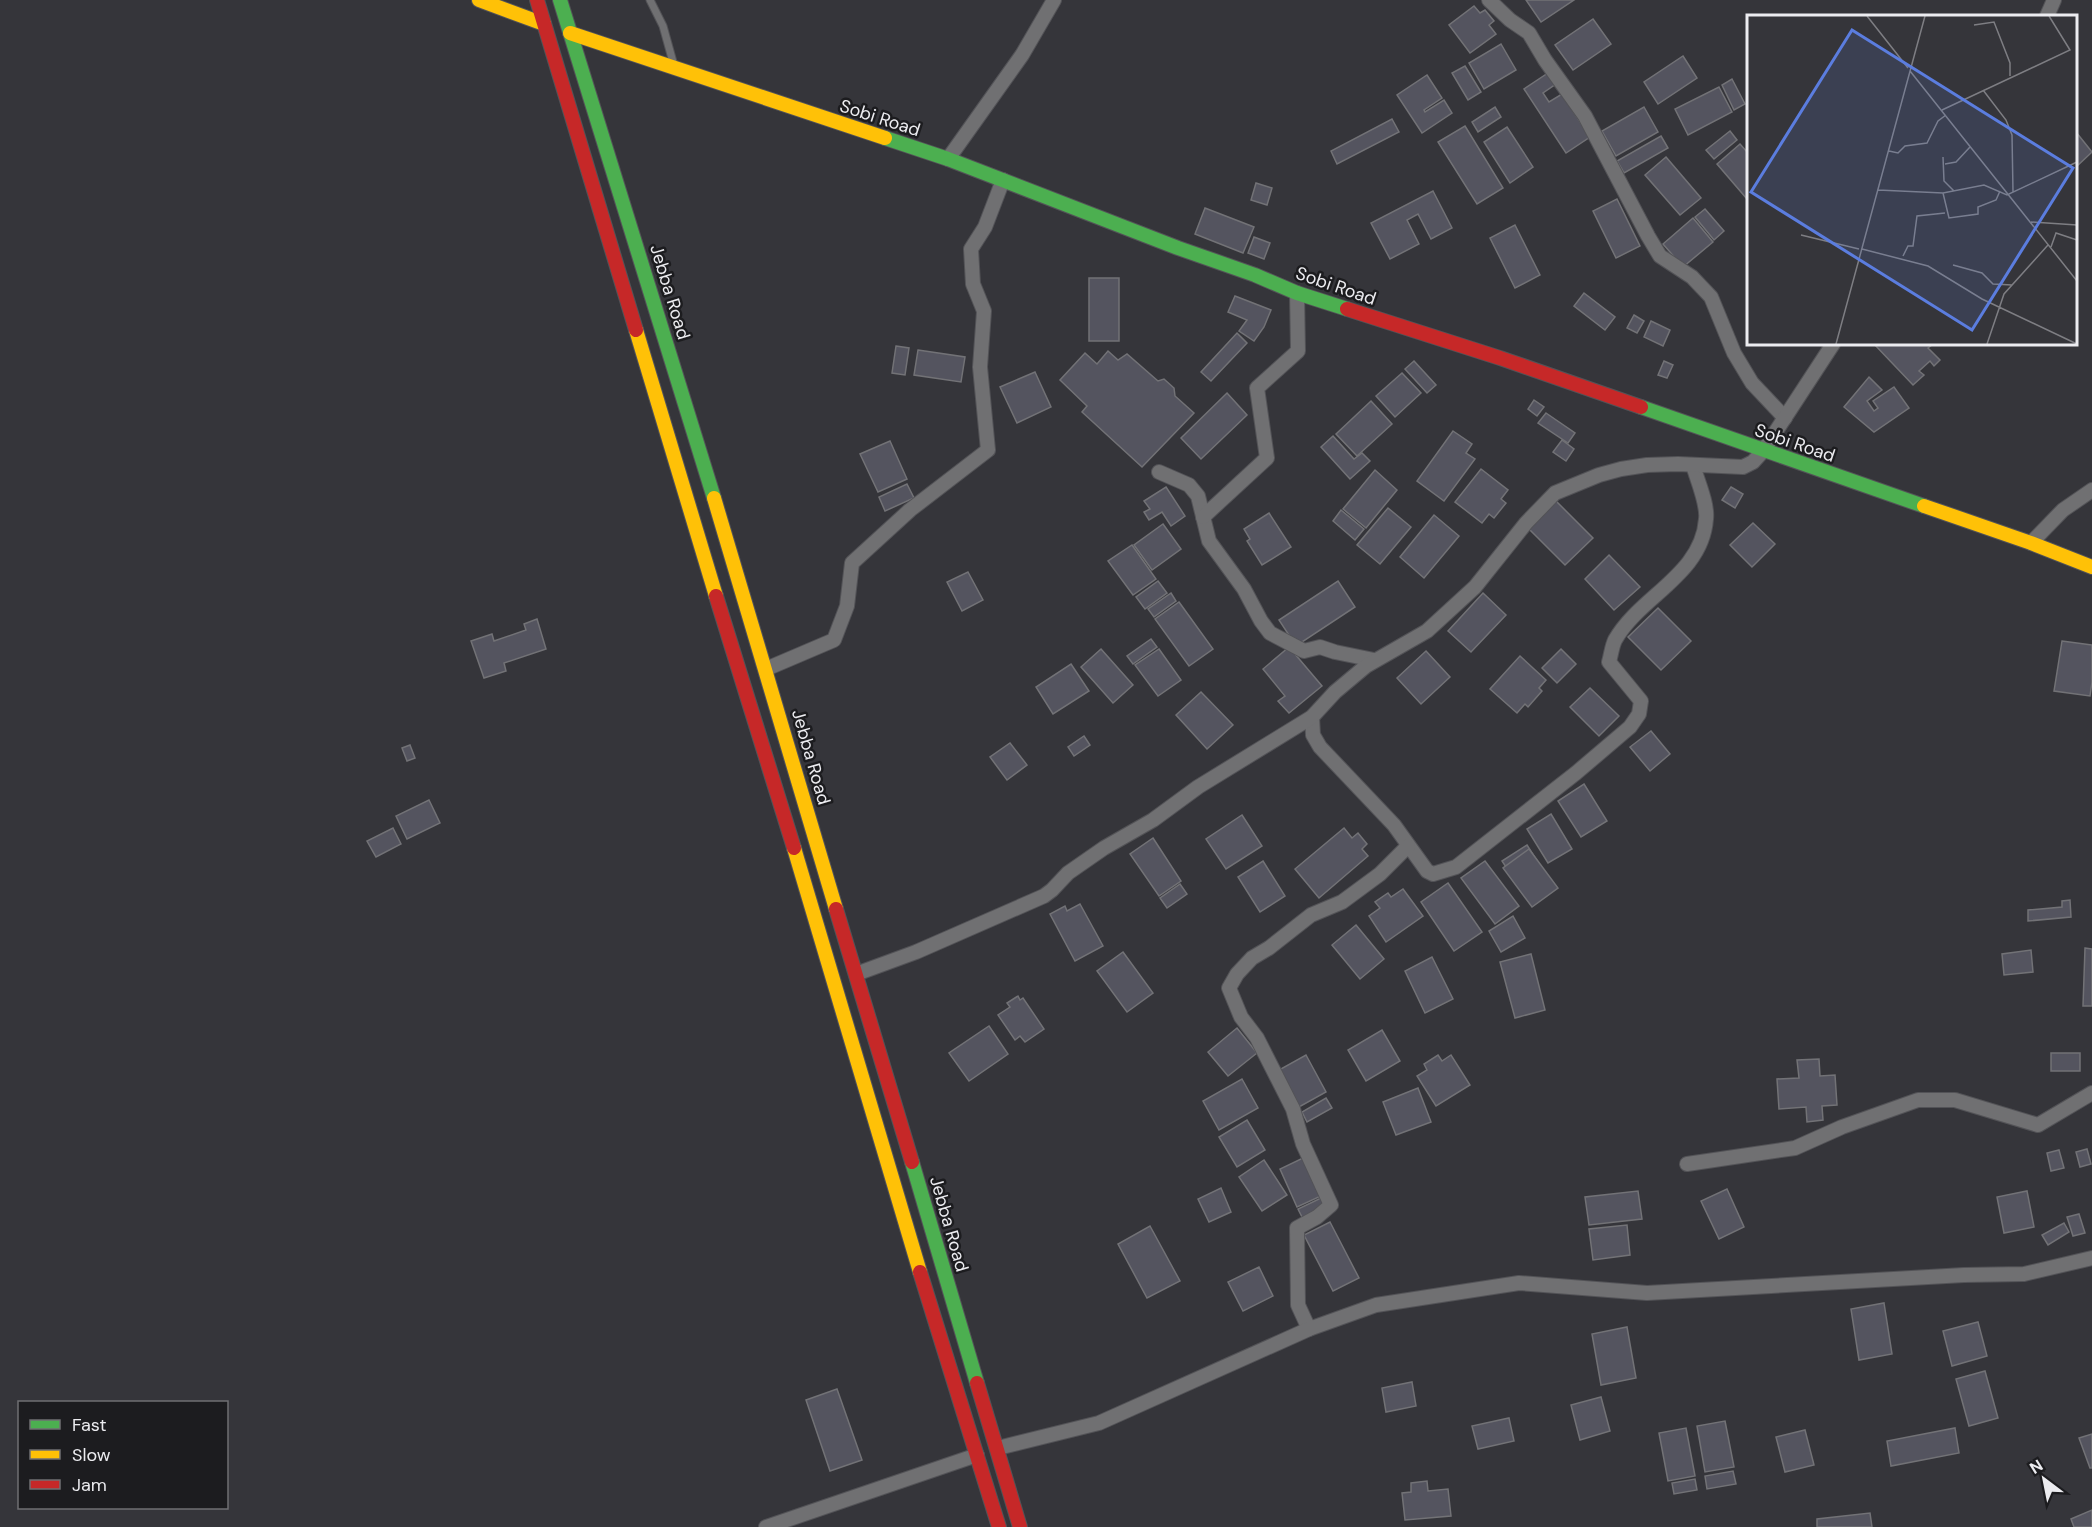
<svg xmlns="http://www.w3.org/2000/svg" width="2092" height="1527" font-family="'DM Sans',sans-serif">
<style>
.building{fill:#54545f;stroke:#727276;stroke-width:1.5}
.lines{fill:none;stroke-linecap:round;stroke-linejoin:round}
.lane-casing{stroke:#535357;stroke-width:9}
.street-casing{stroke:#535357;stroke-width:16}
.fast-casing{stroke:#535357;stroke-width:16}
.slow-casing{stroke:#535357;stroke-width:16}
.jam-casing{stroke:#535357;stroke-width:16}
.lane{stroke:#707072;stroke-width:7}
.street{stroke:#707072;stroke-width:14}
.fast{stroke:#4caf50;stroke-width:14}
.slow{stroke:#ffc107;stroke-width:14}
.jam{stroke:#c62828;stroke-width:14}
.labels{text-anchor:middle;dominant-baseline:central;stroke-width:5;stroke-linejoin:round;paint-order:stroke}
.street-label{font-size:18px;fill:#ececf0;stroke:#1c1c1f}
.inset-road{fill:none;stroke:#7e7e83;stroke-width:1.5}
.view{fill:#5b7ddf;fill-opacity:0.15;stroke:#5b7ddf;stroke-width:3}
.inset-edge{fill:none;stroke:#ececf0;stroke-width:3}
</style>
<rect width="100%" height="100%" fill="#35353a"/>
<!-- building -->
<g class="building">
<polygon points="1526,0 1574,0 1541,22"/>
<polygon points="1474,6 1480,13 1485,10 1494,21 1489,25 1496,34 1470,53 1449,25"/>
<polygon points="1593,19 1611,44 1573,70 1555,45"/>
<polygon points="1501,44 1516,70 1484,89 1469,63"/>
<polygon points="1683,56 1697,78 1658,104 1644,82"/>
<polygon points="1465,66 1481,92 1468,100 1452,73"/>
<polygon points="1548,73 1556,84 1543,93 1549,102 1562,94 1590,137 1566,153 1524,89"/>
<polygon points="1427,75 1442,98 1424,110 1425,112 1444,100 1452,113 1422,133 1397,95"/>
<polygon points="1732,79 1745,104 1734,110 1722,85"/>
<polygon points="1719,87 1732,112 1688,135 1675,109"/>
<polygon points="1495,107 1501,117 1478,132 1472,122"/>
<polygon points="1644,107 1658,132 1616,156 1602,131"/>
<polygon points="1392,119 1399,132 1337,164 1331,151"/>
<polygon points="1465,126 1503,188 1477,204 1438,142"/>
<polygon points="1507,127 1533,167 1510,183 1484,142"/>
<polygon points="1730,131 1737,140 1714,159 1706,150"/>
<polygon points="2076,132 2092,152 2076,167"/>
<polygon points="1661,136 1668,148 1624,173 1617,161"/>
<polygon points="1740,144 1748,153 1747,199 1717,164"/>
<polygon points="1666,157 1701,198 1680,215 1645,175"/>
<polygon points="1256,183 1272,188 1267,205 1251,200"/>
<polygon points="1433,191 1452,228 1431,239 1418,214 1407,220 1419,244 1390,259 1371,223"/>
<polygon points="1617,199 1640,246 1616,258 1593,211"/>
<polygon points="1205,208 1254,227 1243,253 1195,234"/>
<polygon points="1705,209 1724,231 1714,240 1695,217"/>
<polygon points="1693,218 1713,242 1683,267 1663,244"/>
<polygon points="1515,225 1540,275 1515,288 1490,238"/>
<polygon points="1254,237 1270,243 1264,259 1248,253"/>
<rect x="1089" y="278" width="30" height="63"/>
<polygon points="1584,293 1615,317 1605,330 1574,306"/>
<polygon points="1235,296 1271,310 1264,327 1254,341 1239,331 1247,320 1228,312"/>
<polygon points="1634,315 1644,321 1637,333 1627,328"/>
<polygon points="1651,321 1670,330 1663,346 1644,337"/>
<polygon points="1237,333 1247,343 1211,381 1201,372"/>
<polygon points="1874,344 1933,344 1928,348 1940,360 1934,366 1930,361 1919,371 1924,375 1913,385"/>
<polygon points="896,346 909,348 905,375 892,373"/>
<polygon points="918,350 965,357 961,382 914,375"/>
<polygon points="1108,351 1118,360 1127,354 1158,381 1164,379 1174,388 1175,396 1194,413 1142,467 1082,412 1087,406 1060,380 1085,353 1097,364"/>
<polygon points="1414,361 1436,385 1427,393 1405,369"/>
<polygon points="1664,361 1673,365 1667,378 1658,375"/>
<polygon points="1035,372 1051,407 1017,423 1000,387"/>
<polygon points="1402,373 1421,393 1395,417 1376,396"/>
<polygon points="1869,377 1882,390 1867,401 1874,411 1878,408 1873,401 1894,387 1909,408 1874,432 1844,407"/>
<polygon points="1227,393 1247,415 1201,459 1181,438"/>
<polygon points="1534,400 1544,407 1537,416 1528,409"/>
<polygon points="1371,401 1392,424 1357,456 1336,434"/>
<polygon points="1546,413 1575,433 1568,443 1538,423"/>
<polygon points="1453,431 1472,444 1466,453 1475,459 1444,501 1417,481"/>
<polygon points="1333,436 1354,459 1362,453 1370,461 1350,479 1321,447"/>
<polygon points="1562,440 1574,449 1566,461 1553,452"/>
<polygon points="890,441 907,479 878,492 860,454"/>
<polygon points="1481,469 1508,490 1501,499 1506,503 1494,518 1489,514 1482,523 1455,502"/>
<polygon points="1375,470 1397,490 1366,528 1343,509"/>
<polygon points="907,484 914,498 885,511 879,497"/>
<polygon points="1166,487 1185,516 1171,526 1162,512 1149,520 1144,512 1150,509 1144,501"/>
<polygon points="1731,487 1743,494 1735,508 1722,500"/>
<polygon points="1556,501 1593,538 1565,565 1528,528"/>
<polygon points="1388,508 1411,527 1380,564 1357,545"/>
<polygon points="1341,510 1364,529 1355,540 1333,521"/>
<polygon points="1269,513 1291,547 1262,565 1247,541 1250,539 1244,529"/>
<polygon points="1434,515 1459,536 1424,578 1400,557"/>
<polygon points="1753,523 1775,544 1752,567 1730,545"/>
<polygon points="1163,524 1181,549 1152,570 1134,545"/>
<polygon points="1132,545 1156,579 1133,595 1108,561"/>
<polygon points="1609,555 1640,587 1614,610 1585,579"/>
<polygon points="968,572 983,600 962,611 947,582"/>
<polygon points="1158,581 1167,593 1145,609 1136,597"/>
<polygon points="1338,581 1355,607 1296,646 1279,620"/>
<polygon points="1171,593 1176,601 1154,617 1148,609"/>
<polygon points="1483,593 1506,615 1471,652 1448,631"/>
<polygon points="1179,602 1213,649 1189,666 1155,619"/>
<polygon points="1658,608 1691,641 1661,670 1628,637"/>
<polygon points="537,619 546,649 504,663 506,671 484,678 471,641 492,634 494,641 526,630 524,624"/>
<polygon points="1151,639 1157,647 1133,664 1127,656"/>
<polygon points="2062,641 2092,645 2092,682 2090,696 2054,691"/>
<polygon points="1289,647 1322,686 1289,713 1278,701 1285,696 1263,669"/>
<polygon points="1101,649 1133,685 1113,703 1081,667"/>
<polygon points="1159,649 1181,680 1158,696 1135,665"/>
<polygon points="1561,649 1576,664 1557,683 1542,668"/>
<polygon points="1426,651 1450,677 1421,704 1397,678"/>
<polygon points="1520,656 1546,680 1539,688 1542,691 1528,707 1525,704 1517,713 1490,689"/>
<polygon points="1071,664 1089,691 1053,714 1036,687"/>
<polygon points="1590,688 1619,716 1599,736 1570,707"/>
<polygon points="1201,692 1233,725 1207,749 1176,715"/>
<polygon points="1651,731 1670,754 1650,771 1630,747"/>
<polygon points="1084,736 1090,745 1074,756 1068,747"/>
<polygon points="1010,743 1027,765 1007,780 990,757"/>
<polygon points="410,745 415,758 407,761 402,748"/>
<polygon points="1584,784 1607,821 1581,837 1558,801"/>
<polygon points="429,800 440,823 407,839 396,816"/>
<polygon points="1551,814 1572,849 1548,863 1527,829"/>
<polygon points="1242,815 1262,846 1226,869 1206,839"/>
<polygon points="393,828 401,844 376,857 367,841"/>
<polygon points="1344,828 1352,838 1358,833 1367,844 1362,849 1368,856 1319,898 1295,869"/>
<polygon points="1153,838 1181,881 1159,896 1130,854"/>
<polygon points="1527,845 1553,886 1529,902 1502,861"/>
<polygon points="1529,849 1558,888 1532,907 1503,868"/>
<polygon points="1263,861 1285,896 1260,912 1238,877"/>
<polygon points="1485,861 1519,906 1495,924 1461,878"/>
<polygon points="1448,883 1482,932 1454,951 1421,902"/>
<polygon points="1180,884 1187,894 1167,908 1160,898"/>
<polygon points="1403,889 1423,916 1386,942 1369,916 1380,908 1375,902 1388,893 1391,897"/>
<polygon points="2070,900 2071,917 2028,921 2028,910 2062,907 2062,901"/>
<polygon points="1080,904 1103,946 1075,961 1050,914 1065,906 1067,911"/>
<polygon points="1513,916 1525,938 1501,952 1489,931"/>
<polygon points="1356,925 1384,959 1360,979 1332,945"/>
<polygon points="2085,948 2092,949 2092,1006 2083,1006"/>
<polygon points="2031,950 2033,972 2004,975 2002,954"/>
<polygon points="1123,952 1153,993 1127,1012 1097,971"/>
<polygon points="1531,954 1545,1010 1515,1018 1500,962"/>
<polygon points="1432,957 1453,999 1425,1013 1405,971"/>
<polygon points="1018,996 1020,1000 1023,998 1044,1029 1025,1042 1020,1036 1015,1040 998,1015 1010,1007 1007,1003"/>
<polygon points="989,1026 1008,1054 969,1081 949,1053"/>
<polygon points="1237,1028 1257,1053 1228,1076 1208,1052"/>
<polygon points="1382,1030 1400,1061 1366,1081 1348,1050"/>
<rect x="2051" y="1053" width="29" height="18"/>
<polygon points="1306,1055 1326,1092 1299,1107 1279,1070"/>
<polygon points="1438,1055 1442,1061 1451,1055 1470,1085 1436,1106 1417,1076 1427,1070 1424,1064"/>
<polygon points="1819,1059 1820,1076 1835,1075 1837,1105 1822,1106 1823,1120 1807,1122 1806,1107 1779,1109 1777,1079 1799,1078 1797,1060"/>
<polygon points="1242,1079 1258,1108 1219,1130 1203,1101"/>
<polygon points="1418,1088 1431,1122 1396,1135 1383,1102"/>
<polygon points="1326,1098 1332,1108 1307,1122 1302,1112"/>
<polygon points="1247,1120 1265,1150 1237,1167 1219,1137"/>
<polygon points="2087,1149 2091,1164 2080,1167 2076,1152"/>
<polygon points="2059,1150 2064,1168 2051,1171 2047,1153"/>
<polygon points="1303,1158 1321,1196 1297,1207 1280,1169"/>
<polygon points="1264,1160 1287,1195 1262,1211 1239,1177"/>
<polygon points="1221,1188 1231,1212 1209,1222 1198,1199"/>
<polygon points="1727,1189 1744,1227 1719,1239 1701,1201"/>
<polygon points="1638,1191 1642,1219 1589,1225 1585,1197"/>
<polygon points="2027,1191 2034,1227 2004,1233 1997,1197"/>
<polygon points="1321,1198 1326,1208 1303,1219 1298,1209"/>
<polygon points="2079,1214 2085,1233 2073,1236 2067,1217"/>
<polygon points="1330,1222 1359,1278 1333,1291 1304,1235"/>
<polygon points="2064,1223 2069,1232 2048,1245 2042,1235"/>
<polygon points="1627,1225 1630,1255 1593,1260 1589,1229"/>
<polygon points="1150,1226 1180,1281 1147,1298 1118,1244"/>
<polygon points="1259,1267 1273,1296 1243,1311 1228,1282"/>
<polygon points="1884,1303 1892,1354 1859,1360 1851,1309"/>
<polygon points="1978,1322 1987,1356 1952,1366 1943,1331"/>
<polygon points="1627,1327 1636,1378 1601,1385 1592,1334"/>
<polygon points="1985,1371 1998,1418 1969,1426 1956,1379"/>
<polygon points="1412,1382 1416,1406 1386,1412 1382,1388"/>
<polygon points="837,1389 862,1460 830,1471 806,1400"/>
<polygon points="1601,1397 1610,1431 1580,1440 1571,1405"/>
<polygon points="1509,1418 1514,1441 1478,1449 1472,1426"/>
<polygon points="1725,1421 1734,1467 1705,1472 1697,1426"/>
<polygon points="1686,1428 1695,1476 1668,1481 1659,1433"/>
<polygon points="1955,1428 1959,1453 1891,1466 1887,1441"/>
<polygon points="1805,1430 1814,1465 1785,1472 1776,1437"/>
<polygon points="2092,1434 2092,1468 2090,1468 2079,1438"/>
<polygon points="1733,1471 1736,1484 1707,1489 1705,1476"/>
<polygon points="1695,1479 1697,1490 1674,1494 1672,1483"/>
<polygon points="1427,1481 1428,1491 1448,1489 1451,1516 1405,1520 1402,1493 1411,1492 1411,1483"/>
<polygon points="2092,1510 2092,1527 2074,1527 2071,1519"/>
<polygon points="1870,1513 1872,1527 1817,1527 1817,1519"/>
</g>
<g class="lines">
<!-- lane casing -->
<g class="lane-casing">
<polyline id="lane" points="650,0 663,26 673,62"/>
</g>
<!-- street casing -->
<g class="street-casing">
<g id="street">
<polyline points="1489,0 1510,20 1529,33 1545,60 1585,116 1648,236 1660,256 1692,277 1711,297 1734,353 1752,383 1785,418"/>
<polyline points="2047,16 2054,0"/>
<polyline points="948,159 1022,55 1054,0"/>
<polyline points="1159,472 1189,485 1198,496 1209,541 1244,589 1261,621 1270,633 1304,651 1320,647 1335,652 1374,660"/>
<polyline points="1203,517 1267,458 1257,388 1298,351 1297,293"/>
<polyline points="2031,543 2063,510 2092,490"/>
<polyline points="766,669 834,640 847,606 852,563 910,510 988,450 980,367 984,311 973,284 971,249 985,227 1003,180"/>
<path d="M1312,717L1313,735L1320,747L1394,825L1427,871L1433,874L1456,867L1576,773L1630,727L1639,714L1641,701L1609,662C1611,655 1612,646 1615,640C1640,596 1702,575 1706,519C1708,504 1697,480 1693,465"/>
<polyline points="856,974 916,952 1044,896 1052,890 1068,873 1104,848 1153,820 1198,787 1312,717 1335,692 1366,666 1427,631 1475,587 1526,523 1555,493 1599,475 1621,469 1647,465 1678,464 1743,467 1753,462 1763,451 1833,344"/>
<polyline points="1687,1164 1795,1148 1842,1127 1918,1100 1955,1100 2038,1125 2092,1093"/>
<polyline points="1309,1329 1298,1305 1297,1228 1317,1217 1331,1205 1303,1144 1293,1109 1257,1038 1241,1017 1229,988 1237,974 1252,958 1269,948 1311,915 1342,902 1380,874 1408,846"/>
<polyline points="998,1448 1099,1423 1309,1329 1376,1305 1519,1283 1647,1293 1964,1275 2024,1274 2092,1258"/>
<polyline points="766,1527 977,1455"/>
</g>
</g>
<!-- fast casing -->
<g class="fast-casing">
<g id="fast">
<polyline points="560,0 714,498"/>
<polyline points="885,138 948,159 1178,248 1255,275 1297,293 1347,309"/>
<polyline points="1641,407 1924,506"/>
<polyline points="912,1162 977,1383"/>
</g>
</g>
<!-- slow casing -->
<g class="slow-casing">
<g id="slow">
<polyline points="479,0 544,24"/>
<polyline points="570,33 885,138"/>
<polyline points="636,330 716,596"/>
<polyline points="714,498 836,909"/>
<polyline points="1924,506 2031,543 2092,567"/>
<polyline points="794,848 920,1272"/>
</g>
</g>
<!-- jam casing -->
<g class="jam-casing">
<g id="jam">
<polyline points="537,0 636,330"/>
<polyline points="1347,309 1500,358 1641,407"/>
<polyline points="716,596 794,848"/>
<polyline points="836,909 912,1162"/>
<polyline points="920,1272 999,1527"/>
<polyline points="977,1383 1020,1527"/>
</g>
</g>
<!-- lane -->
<use href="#lane" class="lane"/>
<!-- street -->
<use href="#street" class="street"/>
<!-- fast -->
<use href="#fast" class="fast"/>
<!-- slow -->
<use href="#slow" class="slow"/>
<!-- jam -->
<use href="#jam" class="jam"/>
</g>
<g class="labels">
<!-- street labels -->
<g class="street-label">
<text transform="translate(880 118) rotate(18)">Sobi Road</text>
<text transform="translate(1336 286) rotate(19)">Sobi Road</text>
<text transform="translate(670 292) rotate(73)">Jebba Road</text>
<text transform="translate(1795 443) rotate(19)">Sobi Road</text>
<text transform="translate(811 757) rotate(74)">Jebba Road</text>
<text transform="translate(949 1224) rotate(74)">Jebba Road</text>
</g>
</g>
<!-- overview -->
<g transform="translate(1747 15)">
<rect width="330" height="330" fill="#35353a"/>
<path class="inset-road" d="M120,1L161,53M227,10L247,7L263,48V61M163,56L330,266M236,75L259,105L265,120L266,177M195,95L323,35L302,1M142,136L151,138L158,131L180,128L191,106L199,100M196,142L197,166L207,176M198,149L209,147L223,132M131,175L196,178L237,170L260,180L330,147M196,178L202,203L231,199V192L249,185L253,176M284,207L330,210M54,220L112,234M304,232L309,218L330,225M115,234L181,251L235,284L330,329M156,241L161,231H166L170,201L198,198M206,250L235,258L246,269L265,270M89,329L178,1M240,329L257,279L301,230"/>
<path class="view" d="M105,15L326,153L225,315L4,177Z"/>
<rect width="330" height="330" class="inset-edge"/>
</g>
<!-- legend -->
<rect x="18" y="1401" width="210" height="108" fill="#1c1c1f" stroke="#6f6f73" stroke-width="1.5"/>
<rect x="30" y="1420" width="30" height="9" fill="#4caf50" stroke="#6f6f73" stroke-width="1.5"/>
<text x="72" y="1431" font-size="18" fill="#ececf0">Fast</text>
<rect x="30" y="1450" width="30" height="9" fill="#ffc107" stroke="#6f6f73" stroke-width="1.5"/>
<text x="72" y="1461" font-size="18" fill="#ececf0">Slow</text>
<rect x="30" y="1480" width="30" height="9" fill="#c62828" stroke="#6f6f73" stroke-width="1.5"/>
<text x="72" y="1491" font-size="18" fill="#ececf0">Jam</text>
<!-- north arrow -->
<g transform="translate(2044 1479) rotate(328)" stroke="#1c1c1f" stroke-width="4.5" paint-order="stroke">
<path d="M0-4.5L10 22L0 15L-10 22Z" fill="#ececf0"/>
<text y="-9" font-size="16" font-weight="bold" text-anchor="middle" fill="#ececf0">N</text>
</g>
</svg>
